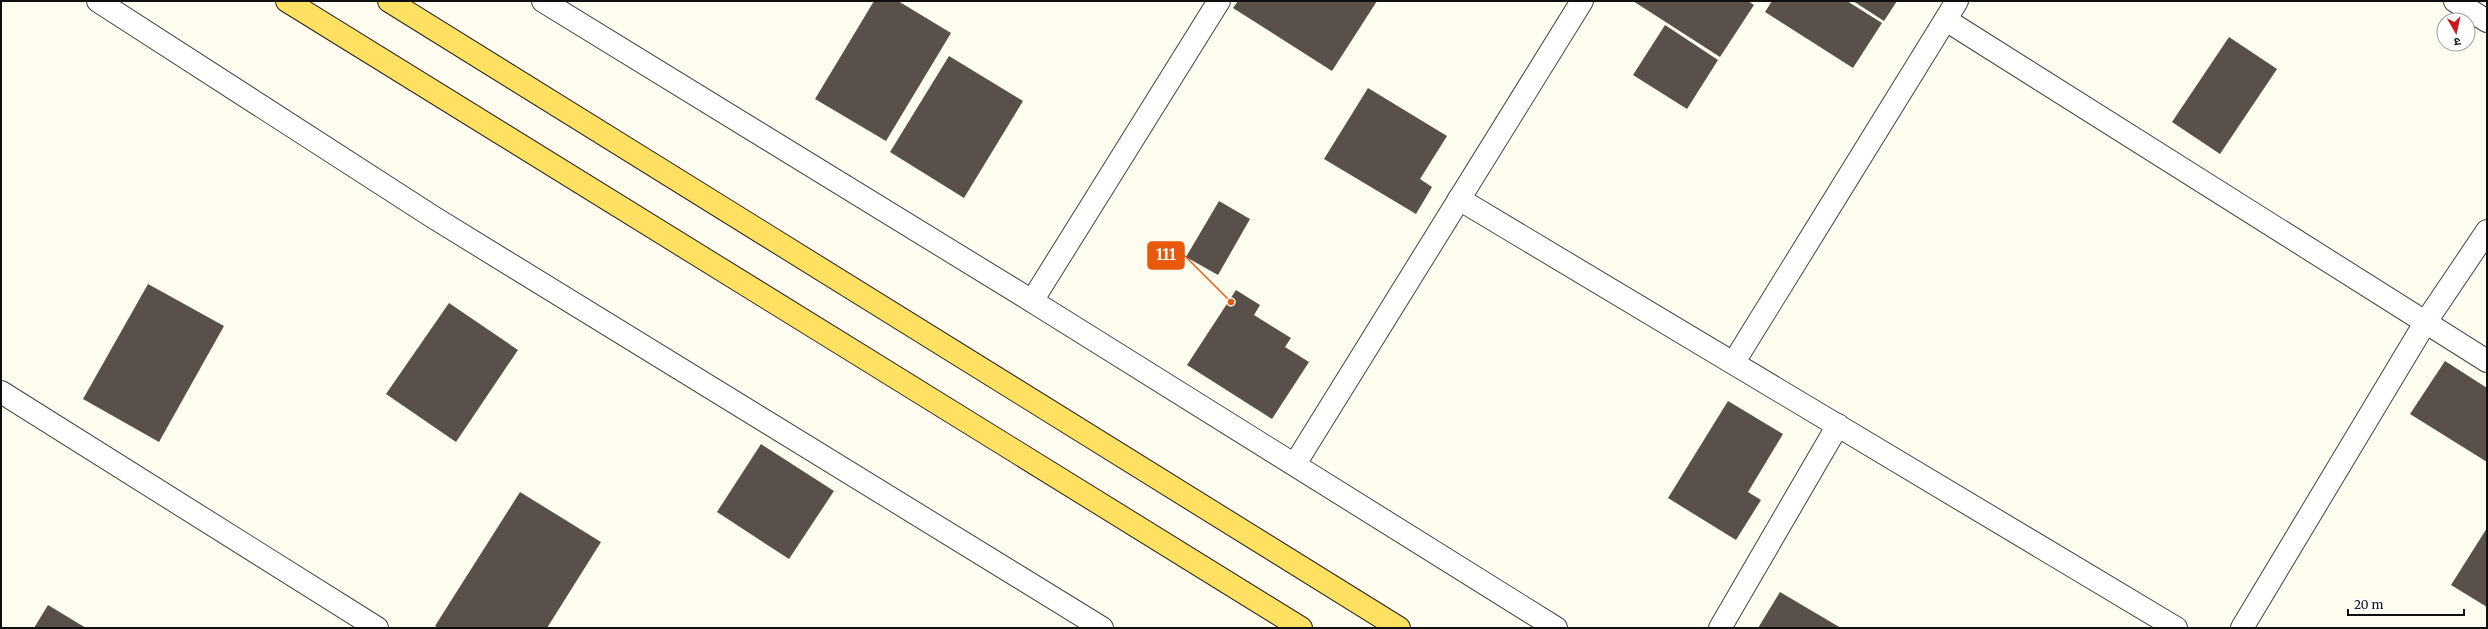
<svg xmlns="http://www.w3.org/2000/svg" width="2488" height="629" font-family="Merriweather,'Noto Sans Devanagari',serif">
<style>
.building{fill:#59504a}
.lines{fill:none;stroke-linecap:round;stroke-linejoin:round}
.minor-casing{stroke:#424242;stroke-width:24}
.major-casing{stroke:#202020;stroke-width:24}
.minor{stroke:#fff;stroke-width:22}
.major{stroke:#ffe060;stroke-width:22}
.leader{fill:none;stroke:#e8590c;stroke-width:1.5}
.callout-dot{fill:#e8590c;stroke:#fff;stroke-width:1.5}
.callout{fill:#e8590c;stroke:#e8590c;stroke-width:1.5}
.callout-label{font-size:15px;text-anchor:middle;font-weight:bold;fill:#fff}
</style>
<rect width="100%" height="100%" fill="#fffdf0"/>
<!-- building -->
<g class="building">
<polygon points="874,1 898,1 951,33 886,141 815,99"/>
<polygon points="1238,1 1377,1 1332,71 1233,8"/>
<polygon points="1633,1 1748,1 1754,5 1720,57"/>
<polygon points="1772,1 1847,1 1882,23 1853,68 1765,12"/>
<polygon points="1853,1 1897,1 1884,21"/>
<polygon points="1665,25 1718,60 1687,109 1633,75"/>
<polygon points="2229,37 2277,69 2220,154 2172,122"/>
<polygon points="949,56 1023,101 964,198 890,152"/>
<polygon points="1368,88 1447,136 1420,179 1432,187 1416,214 1324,159"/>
<polygon points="1219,201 1250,219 1218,275 1186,257"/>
<polygon points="148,284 224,326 159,442 83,399"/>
<polygon points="1236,290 1260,305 1254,315 1291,338 1285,347 1309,362 1272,419 1187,365"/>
<polygon points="449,303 518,350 456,442 386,394"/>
<polygon points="2445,361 2487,388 2487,462 2410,414"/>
<polygon points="1728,401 1783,434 1748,492 1761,500 1736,540 1668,498"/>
<polygon points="761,444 834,491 789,559 717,512"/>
<polygon points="520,492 601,542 547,628 439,628 435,626"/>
<polygon points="2487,528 2487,607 2451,585"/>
<polygon points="1780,592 1841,628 1758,628"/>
<polygon points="48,605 86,628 34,628"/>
</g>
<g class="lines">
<!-- minor casing -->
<g class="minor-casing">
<g id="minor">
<polyline points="98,1 433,217 1102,628"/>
<polyline points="543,1 1032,301 1556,628"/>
<polyline points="2455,1 2487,21"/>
<polyline points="1946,20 2487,361"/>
<polyline points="1459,199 2176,628"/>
<polyline points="1032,301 1219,1"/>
<polyline points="1734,362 1957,1"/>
<polyline points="1,392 377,628"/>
<polyline points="1295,464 1582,1"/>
<polyline points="1720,628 1838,425"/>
<polyline points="2242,628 2425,323 2487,231"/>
</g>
</g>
<!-- major casing -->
<g class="major-casing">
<g id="major">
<polyline points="287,1 1301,628"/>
<polyline points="389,1 1399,628"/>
</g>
</g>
<!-- minor -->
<use href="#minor" class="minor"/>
<!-- major -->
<use href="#major" class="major"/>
</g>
<!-- callouts -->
<path class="leader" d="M1231 302L1184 255"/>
<circle class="callout-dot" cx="1231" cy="302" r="4"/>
<rect class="callout" x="1148" y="242" width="36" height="27" rx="4"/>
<g class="callout-label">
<text x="1166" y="260">111</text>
</g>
<!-- border -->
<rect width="2488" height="629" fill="none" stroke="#0f0f0f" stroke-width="4"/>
<!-- north arrow -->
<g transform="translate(2456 32) rotate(171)"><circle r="19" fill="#ffffff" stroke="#9f9f9f"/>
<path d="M0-3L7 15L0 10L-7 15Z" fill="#cf1717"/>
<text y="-6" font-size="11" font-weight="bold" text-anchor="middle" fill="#0f0f0f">उ</text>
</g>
<!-- scale -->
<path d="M2348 609v6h116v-6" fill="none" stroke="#0f0f0f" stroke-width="2"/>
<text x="2354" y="609" font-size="12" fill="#0f0f0f" stroke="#ffffff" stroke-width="3" paint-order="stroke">20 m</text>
</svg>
